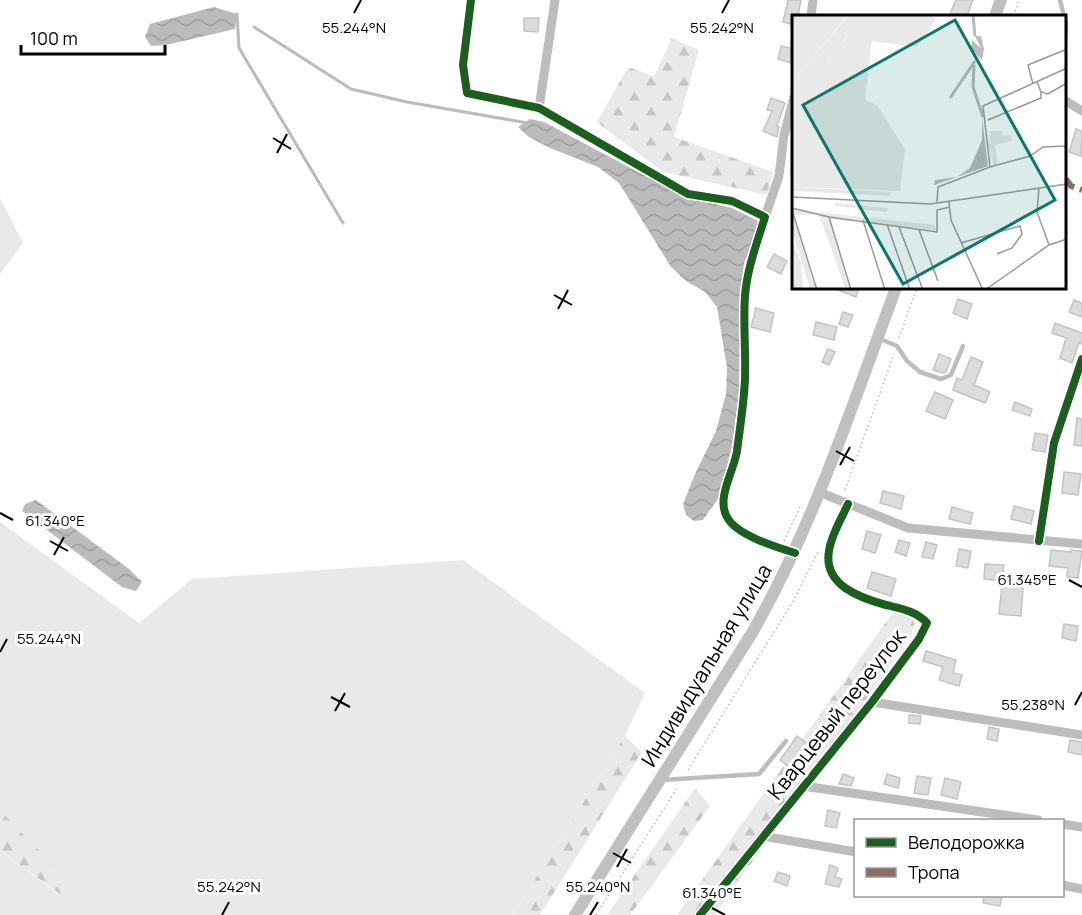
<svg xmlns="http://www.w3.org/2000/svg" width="1082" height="915" font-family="Manrope,sans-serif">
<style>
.grass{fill:#e9e9e9}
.forest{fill:url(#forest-firs)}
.water{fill:url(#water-waves)}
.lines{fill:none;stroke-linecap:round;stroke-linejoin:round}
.stream{stroke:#bbb;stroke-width:3}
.building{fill:#dcdcdc;stroke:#c4c4c4;stroke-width:1.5}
.path{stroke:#b8b8b8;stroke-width:1.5;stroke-dasharray:1.5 3;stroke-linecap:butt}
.service{stroke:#bdbdbd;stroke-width:4.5}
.minor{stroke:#bdbdbd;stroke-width:9}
.secondary{stroke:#c0c0c0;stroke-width:12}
.quiet{stroke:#8d6e63;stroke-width:6;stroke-dasharray:12 6;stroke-linecap:butt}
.cycleway-casing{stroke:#fff;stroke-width:11}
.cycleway{stroke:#1b5e20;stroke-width:8}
.ticks{fill:none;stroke:#000;stroke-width:2}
.labels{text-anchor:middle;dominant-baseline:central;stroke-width:6;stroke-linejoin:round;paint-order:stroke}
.street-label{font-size:21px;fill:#000;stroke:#fff}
.inset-river{fill:none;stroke:#bbb;stroke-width:3}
.inset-road{fill:none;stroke:#999;stroke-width:1.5}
.view{fill:#0f766e;fill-opacity:0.15;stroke:#0f766e;stroke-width:3}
.inset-edge{fill:none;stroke:#000;stroke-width:3}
.ticks-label{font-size:15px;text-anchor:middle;fill:#000;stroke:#fff;stroke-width:6;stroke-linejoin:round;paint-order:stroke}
</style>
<defs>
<pattern id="forest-firs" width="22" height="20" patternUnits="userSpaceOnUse" patternTransform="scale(1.5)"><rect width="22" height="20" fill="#e9e9e9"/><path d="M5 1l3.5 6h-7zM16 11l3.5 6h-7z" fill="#c6c6c6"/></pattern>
<pattern id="water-waves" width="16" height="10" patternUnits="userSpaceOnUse" patternTransform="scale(1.5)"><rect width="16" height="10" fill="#bbb"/><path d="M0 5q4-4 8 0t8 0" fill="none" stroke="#9f9f9f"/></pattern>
</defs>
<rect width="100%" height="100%" fill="#fff"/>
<!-- grass -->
<g class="grass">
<polygon points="0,198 23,243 0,274"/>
<polygon points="0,522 139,623 192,579 463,560 645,693 625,736 513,915 0,915 0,851 59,894 69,882 0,810"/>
</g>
<!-- forest -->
<g class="forest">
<polygon points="672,38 699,50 674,137 773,172 767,195 663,172 597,122 628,67 654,76"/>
<polygon points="898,612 908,615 915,623 910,637 715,915 677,915 891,615"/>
<polygon points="625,736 642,752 540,915 513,915"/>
<polygon points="695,788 710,806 630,915 607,915"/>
<polygon points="0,810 69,882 60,894 0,851"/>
</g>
<!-- water -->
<g class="water">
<polygon points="214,7 237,14 235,29 166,45 151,46 145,37 150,24"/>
<polygon points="530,119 544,122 685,197 732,208 758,221 754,240 744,263 741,289 739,395 732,446 720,496 703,520 694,521 686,515 683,504 696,472 716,431 726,394 727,368 717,307 705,292 686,281 671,267 619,183 598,167 550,148 529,137 518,127"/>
<polygon points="36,500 129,569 142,582 136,591 122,587 22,511 25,504"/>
</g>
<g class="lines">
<!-- stream -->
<g class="stream">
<polyline points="237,14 239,48 343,223"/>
<polyline points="254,27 351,89 407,102 528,123"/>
</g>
</g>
<!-- building -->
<g class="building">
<polygon points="788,0 801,0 798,16 794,16 794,25 783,22"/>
<polygon points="956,0 973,0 967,16 949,16"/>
<polygon points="524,18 539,18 538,32 524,31"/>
<polygon points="781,46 794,49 794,64 778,59"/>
<polygon points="771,98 785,103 777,126 779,127 777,137 763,131 772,111 767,110"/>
<polygon points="1076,129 1082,131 1081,156 1069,152"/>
<polygon points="774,254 787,261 781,274 767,267"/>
<polygon points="833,288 859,288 856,297"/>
<polygon points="958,299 972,304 967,319 953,313"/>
<polygon points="1074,300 1082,303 1082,317 1069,312"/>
<polygon points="756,308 774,313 770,332 751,327"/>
<polygon points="843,312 853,315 848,327 839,324"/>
<polygon points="816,322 837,327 834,340 813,335"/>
<polygon points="1055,323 1082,333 1082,344 1079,343 1072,363 1060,358 1066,338 1052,333"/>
<polygon points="828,349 835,352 829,365 822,362"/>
<polygon points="939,354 951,359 946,372 943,373 933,370"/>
<polygon points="971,357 983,362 974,385 990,392 985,403 953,390 957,378 962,380"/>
<polygon points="935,392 953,400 945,419 926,411"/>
<polygon points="1015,402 1032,409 1030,416 1012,410"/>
<polygon points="1077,418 1082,419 1082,446 1074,445"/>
<polygon points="1035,433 1048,435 1045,452 1032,450"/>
<polygon points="1064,472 1081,474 1078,495 1062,493"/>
<polygon points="883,491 904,496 901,509 880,503"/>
<polygon points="1014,506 1034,511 1031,524 1011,519"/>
<polygon points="952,507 973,513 970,524 949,519"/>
<polygon points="867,531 881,535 875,553 862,549"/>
<polygon points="899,540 910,543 906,556 895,552"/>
<polygon points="926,542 937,545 933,559 922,557"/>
<polygon points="959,549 971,551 968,568 956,566"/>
<polygon points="1051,550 1071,552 1071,550 1082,551 1078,578 1067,577 1068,568 1049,566"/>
<polygon points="985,564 1004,565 1002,581 984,579"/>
<polygon points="872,572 896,579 891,596 867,588"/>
<polygon points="1002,585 1023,587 1021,616 999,614"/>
<polygon points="1064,624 1078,626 1076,641 1062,638"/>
<polygon points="926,651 956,660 953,673 962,675 959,686 939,680 943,667 923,661"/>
<polygon points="909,715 921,716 920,724 909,723"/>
<polygon points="989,727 999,729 997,741 987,739"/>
<polygon points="797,736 808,744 791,768 780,760"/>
<polygon points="1070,740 1082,742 1082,755 1068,752"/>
<polygon points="843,774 854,778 851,786 839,784"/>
<polygon points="887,774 900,778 898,788 884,784"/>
<polygon points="917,776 931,778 928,795 914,793"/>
<polygon points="945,778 961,782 957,799 941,795"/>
<polygon points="828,810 840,813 836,828 825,826"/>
<polygon points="830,865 838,868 835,877 842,879 839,887 825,884"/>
<polygon points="778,872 790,876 787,886 774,881"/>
<polygon points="984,896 1002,896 1000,906 983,903"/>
</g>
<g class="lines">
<!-- path -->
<g class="path">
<polyline points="1014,16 1019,0"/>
<polyline points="899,338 917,288"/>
<polyline points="845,490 894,354"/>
<polyline points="784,541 800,507"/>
<polyline points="688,770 794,600 819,550"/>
<polyline points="596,915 678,787"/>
</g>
<!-- service -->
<g class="service">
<polyline points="1060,0 1064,16"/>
<polyline points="1066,22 1066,33"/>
<polyline points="880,339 897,346 907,361 920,372 941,379 951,375 963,346"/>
<polyline points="662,780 759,774 786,741"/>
</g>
<!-- minor -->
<g class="minor">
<path d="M471,0L463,65L467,93L539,108L688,194L732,201L765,217C757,243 747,269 745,296C743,324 746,351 745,379C744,403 740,427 737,451C734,471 716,498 727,517C736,535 776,547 795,553"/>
<polyline points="811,16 813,0"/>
<polyline points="1066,101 1082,111"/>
<polyline points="539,108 555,0"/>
<polyline points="765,217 779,176 784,135 794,97"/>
<polyline points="819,492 908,528 1082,544"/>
<polyline points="1039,541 1054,443 1082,359"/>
<polyline points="872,702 1082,735"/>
<polyline points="803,786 1038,820"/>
<polyline points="1062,824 1082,827"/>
<polyline points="762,836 856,852"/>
<polyline points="1062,885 1082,889"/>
<path d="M700,915L872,702L919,639L927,623C916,611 902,609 886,605C860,598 823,585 829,551C831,535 842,518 848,504"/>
</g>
<!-- secondary -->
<g class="secondary">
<polyline points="995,16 1001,0"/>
<path d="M575,915L752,633C814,525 852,405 896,288"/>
</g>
<!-- quiet -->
<polyline class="quiet" points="1066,179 1071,186 1082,190"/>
<!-- cycleway casing -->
<g class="cycleway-casing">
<g id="cycleway">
<path d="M471,0L463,65L467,93L539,108L688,194L732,201L765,217C757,243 747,269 745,296C743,324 746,351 745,379C744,403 740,427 737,451C734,471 716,498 727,517C736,535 776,547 795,553"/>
<polyline points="1039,541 1054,443 1082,359"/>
<path d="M700,915L872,702L919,639L927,623C916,611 902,609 886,605C860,598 823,585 829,551C831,535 842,518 848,504"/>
</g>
</g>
<!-- cycleway -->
<use href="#cycleway" class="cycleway"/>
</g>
<!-- ticks -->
<path class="ticks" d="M354,13L361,0M722,13L729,0M273,138L291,149M277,153L287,134M554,295L572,305M558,309L568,290M836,451L854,461M840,465L850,447M0,513L13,520M50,541L68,551M54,555L64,537M1069,580L1082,587M0,652L7,639M331,697L350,707M1075,705L1082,692M335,711L345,693M613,853L631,863M617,867L627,849M712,908L725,915M222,915L229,902M590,915L598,902"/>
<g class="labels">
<!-- street labels -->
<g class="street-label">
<text transform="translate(706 665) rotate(-59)">Индивидуальная улица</text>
<text transform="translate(836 714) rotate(-52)">Кварцевый переулок</text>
</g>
</g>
<!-- overview -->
<g transform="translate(792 15)">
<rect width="274" height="274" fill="#fff"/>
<path d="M67,0H137L144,4L125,32L80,26L73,85L85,90L113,134L108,176L0,172V82L19,58L25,62L20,97L36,61L38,43L33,38L46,23L52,27Z" fill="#e9e9e9"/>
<path d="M57,0L68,1L51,27L46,23L34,38L38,43L36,61L20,98L24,62L19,58L0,82V67ZM198,116H210L211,121L219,120L220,126L203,130L206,149L202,151L196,131ZM0,172L99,177L98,181L0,176ZM44,188L96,193L95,197L43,191ZM0,194L24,199L1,200L23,272L18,273L0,216ZM26,197L143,210L144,215L37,204L57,272H53Z" fill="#e9e9e9"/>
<path d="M0,0H56L0,67ZM0,226L9,247L11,274H0Z" fill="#e9e9e9"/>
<path d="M183,21H189L192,34L190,45L179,34L180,25L189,33ZM190,103L196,151L142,170L143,165L165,162L178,153L190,125Z" fill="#bbb"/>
<path class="inset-river" d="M181,0L183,21M182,50L181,72L191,102M158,83L183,46"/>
<path class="inset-road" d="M245,67L249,77L256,79L275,68M241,69L236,50L275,34M196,105L249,83V77M198,152L238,141L251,132L275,131M247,173L245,197L257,230M0,182L138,189L275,169M145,187L146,172L198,152L191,91L275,53M157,187L159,205L191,275M0,193L37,202L59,275M0,195L25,275M37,202L145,217V195L158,192M71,205L93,275M95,209L118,275M107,212L131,275M127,215L146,266M169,228L228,211L230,219L220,233L205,239M193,275L257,230L275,224"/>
<path class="view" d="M163,5L263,185L111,269L11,90Z"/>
<rect width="274" height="274" class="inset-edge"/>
</g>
<g class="ticks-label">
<text x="354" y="33">55.244°N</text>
<text x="722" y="33">55.242°N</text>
<text x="55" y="526">61.340°E</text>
<text x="1027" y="585">61.345°E</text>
<text x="49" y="644">55.244°N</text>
<text x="1033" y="710">55.238°N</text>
<text x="229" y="892">55.242°N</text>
<text x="598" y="892">55.240°N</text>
<text x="712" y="898">61.340°E</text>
</g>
<!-- legend -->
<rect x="854" y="819" width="210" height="78" fill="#ffffff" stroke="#999999" stroke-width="1.5"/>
<rect x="866" y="838" width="30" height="9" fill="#1b5e20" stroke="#999999" stroke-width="1.5"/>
<text x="908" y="849" font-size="18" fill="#000000">Велодорожка</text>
<rect x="866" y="868" width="30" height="9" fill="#8d6e63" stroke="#999999" stroke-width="1.5"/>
<text x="908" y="879" font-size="18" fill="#000000">Тропа</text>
<!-- scale -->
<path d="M21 45v9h144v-9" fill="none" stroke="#000000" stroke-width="3"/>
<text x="30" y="45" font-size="18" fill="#000000" stroke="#ffffff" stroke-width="4.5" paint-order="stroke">100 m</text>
</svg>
